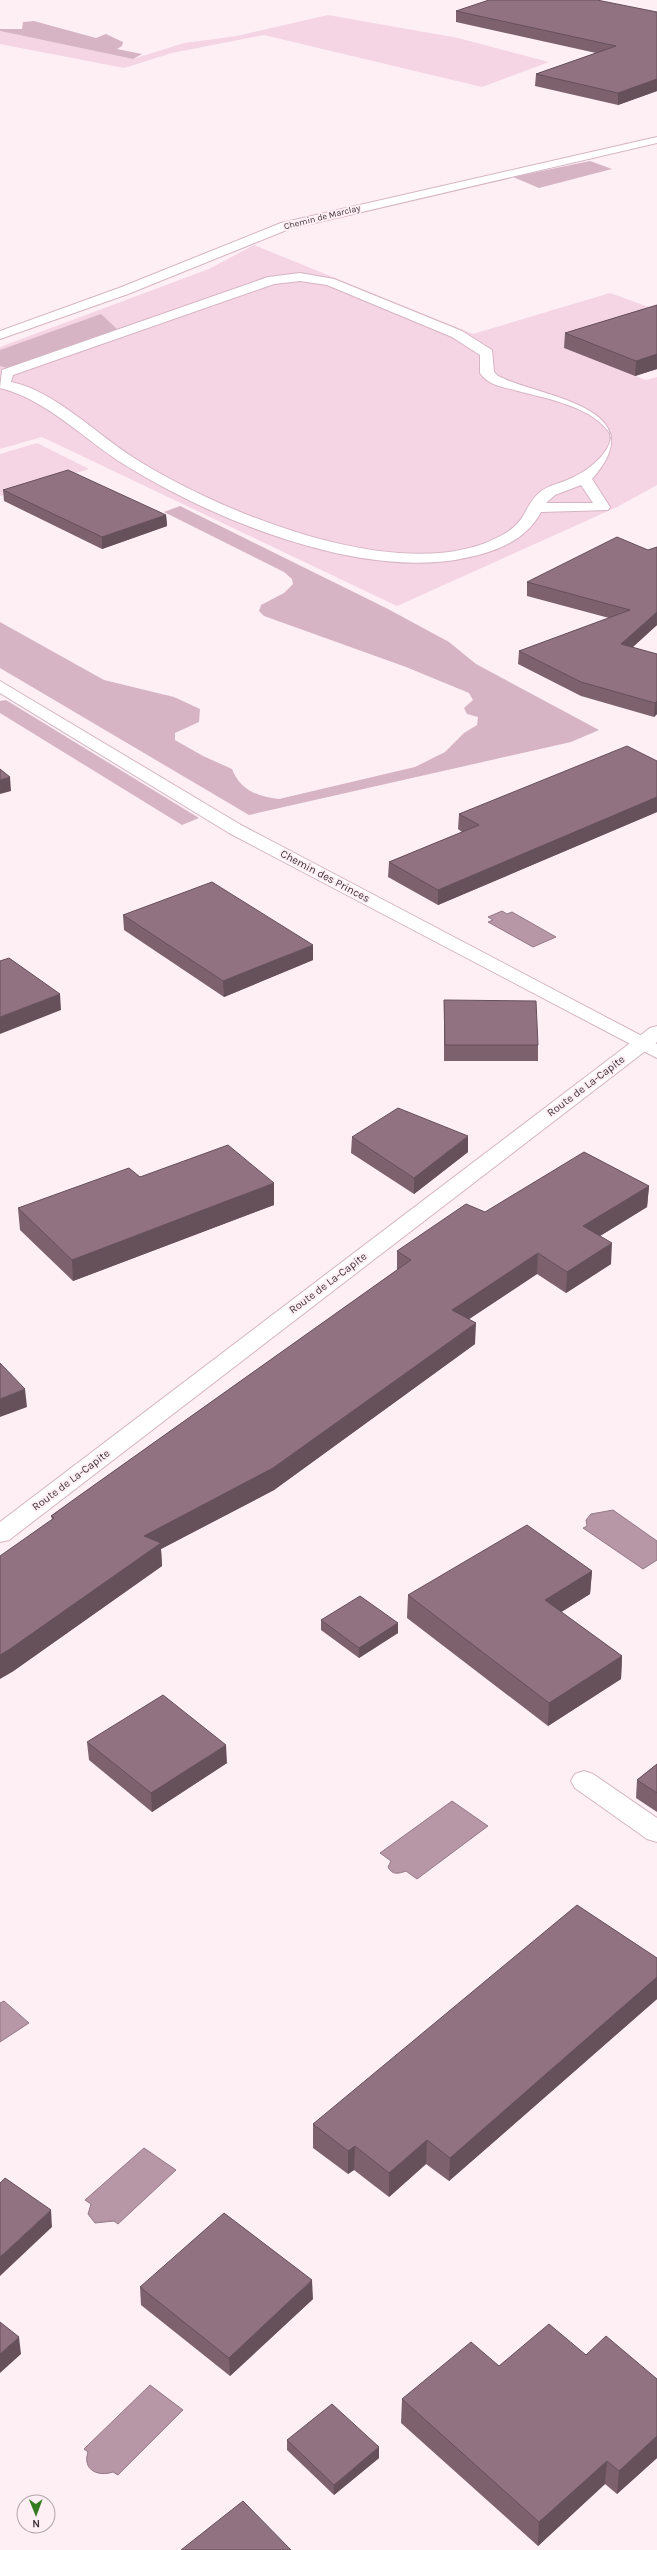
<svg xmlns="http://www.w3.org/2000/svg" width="657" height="2550" font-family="Karla,sans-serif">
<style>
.green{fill:#f5d4e3}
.forest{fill:#d6b4c3}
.water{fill:#b796a5;stroke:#947986}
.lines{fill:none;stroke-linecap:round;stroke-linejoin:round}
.service-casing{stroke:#d6b4c3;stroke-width:2}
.minor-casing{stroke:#d6b4c3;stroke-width:2}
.tertiary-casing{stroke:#d6b4c3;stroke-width:2}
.service{fill:#fff;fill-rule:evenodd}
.minor{fill:#fff;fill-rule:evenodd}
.tertiary{fill:#fff;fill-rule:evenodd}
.wall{fill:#7d626e}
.shaded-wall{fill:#66505a}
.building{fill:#917280;stroke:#66505a}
.labels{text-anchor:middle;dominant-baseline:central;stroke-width:4;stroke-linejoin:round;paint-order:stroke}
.far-street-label{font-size:9px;fill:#43353c;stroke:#feeff5}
.street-label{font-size:11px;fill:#43353c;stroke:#feeff5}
</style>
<rect width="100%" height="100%" fill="#feeff5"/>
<!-- green -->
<g class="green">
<polygon points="328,15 458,38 549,62 482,87 264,35 172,53 124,68 0,44 0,31 133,59 184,43 237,36"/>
<polygon points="254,245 473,334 610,293 657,310 564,348 646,380 657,377 657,485 617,507 397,606 42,437 0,449 0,347 209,269"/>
<polygon points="37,443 89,469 0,496 0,454"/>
</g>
<!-- forest -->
<g class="forest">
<polygon points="34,21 96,38 106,34 123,42 122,46 117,49 142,54 133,59 0,31 0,29 22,29 23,22"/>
<polygon points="590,161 612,169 539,188 513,177"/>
<polygon points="101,314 118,330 7,368 0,366 0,350"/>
<path d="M180,506L388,609L449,642L476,664L599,730L571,742L249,815L0,668V622L104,680L174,697L200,709L199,722L175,733V740L203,756L232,769C240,790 258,797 279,799L415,767L445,752L464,733L477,725L478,717L467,714L464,708L473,700L469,693L406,667L264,616L259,611L261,605L284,593L293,584L292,579L284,572L164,512Z"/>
<polygon points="6,700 199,818 182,825 0,713 0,701"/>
</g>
<!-- water -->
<g class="water">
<polygon points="502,911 507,914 512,912 556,937 533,947 488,922 493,920 488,917"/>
<polygon points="613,1510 657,1541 657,1560 643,1569 583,1528 587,1526 586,1520 591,1514"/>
<path d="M452,1801L488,1826L417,1879L406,1871C398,1874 392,1875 388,1867L391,1861L380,1853Z"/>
<polygon points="4,2001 29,2023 0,2042 0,2003"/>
<polygon points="144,2148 176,2170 118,2224 114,2221 95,2223 88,2214 91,2204 85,2200"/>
<path d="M150,2385L183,2410L118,2475L113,2472C98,2477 82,2470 88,2452L84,2449Z"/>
</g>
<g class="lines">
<!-- service casing -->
<g class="service-casing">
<path id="service" d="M300,273L334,279L462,331L492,350L494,372L498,376C539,397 657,406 592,479L610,507L608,510L541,512C524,544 489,554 455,560C352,576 212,519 125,465C83,439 48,400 0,388L2,370L268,277ZM300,281L327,285L452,337L480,355V373C489,386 504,387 518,391C548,399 594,407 611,435C611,455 583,474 567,480C558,484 546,486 539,493C524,506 527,521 504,534C408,591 219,512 134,458C96,434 55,391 11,382L13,375L274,284ZM581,485L593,503H546L555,495Z"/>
</g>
<!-- minor casing -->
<g class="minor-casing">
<g id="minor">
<polygon points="657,137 657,143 289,229 128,294 0,339 0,331 119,288 281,223"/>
<polygon points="0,681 241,825 657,1044 657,1058 229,833 0,693"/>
<polygon points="584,1771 593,1774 657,1818 657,1842 647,1839 575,1788 571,1781 575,1774"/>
</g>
</g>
<!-- tertiary casing -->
<g class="tertiary-casing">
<polygon id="tertiary" points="657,1026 657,1042 9,1540 0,1542 0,1522 650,1028"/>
</g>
<!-- service -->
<use href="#service" class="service"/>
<!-- minor -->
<use href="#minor" class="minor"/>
<!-- tertiary -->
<use href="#tertiary" class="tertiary"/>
</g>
<!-- wall -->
<g class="wall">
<polygon points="456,11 657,12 657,91 618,105 535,86 536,74 596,53 456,22"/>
<polygon points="657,305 657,369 635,376 564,348 565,333"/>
<polygon points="3,490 166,515 167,526 102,549 4,501"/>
<polygon points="657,547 657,625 632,648 657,654 657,714 654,717 581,696 518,664 519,651 609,618 527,596 527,582 648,550"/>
<polygon points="657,761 657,812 438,905 388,877 389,862 462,832 458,829 459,814"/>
<polygon points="123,915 313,960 224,997 124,930"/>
<polygon points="444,1000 538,1045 538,1061 444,1061"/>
<polygon points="352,1137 468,1152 414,1194 351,1153"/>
<polygon points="140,1177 274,1205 73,1281 20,1230 18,1208"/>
<polygon points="649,1186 647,1207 600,1236 611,1264 566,1293 537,1274 469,1319 475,1344 274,1490 161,1549 162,1566 12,1672 52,1519 51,1516 397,1270 397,1251 485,1212"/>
<polygon points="592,1571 590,1594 561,1612 622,1656 621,1679 548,1726 407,1618 408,1595"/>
<polygon points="321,1620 398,1623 398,1633 359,1658 321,1630"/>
<polygon points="87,1742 227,1763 152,1812 89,1760"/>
<polygon points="657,1764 657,1812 636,1798 637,1780"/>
<polygon points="657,1958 657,1999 449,2181 426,2164 389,2197 354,2170 348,2174 313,2148 313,2124"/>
<polygon points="140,2287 313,2299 230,2376 141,2305"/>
<polygon points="586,2355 657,2379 657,2458 617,2494 605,2484 538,2546 401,2423 402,2399 499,2366"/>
<polygon points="287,2440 379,2447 379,2458 334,2495 287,2450"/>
</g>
<!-- shaded-wall -->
<g class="shaded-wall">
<polygon points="657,79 657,91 618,105 618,93"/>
<polygon points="657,354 657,369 635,376 636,361"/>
<polygon points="166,515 167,526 102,549 102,537"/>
<polygon points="657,612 657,625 620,658 621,644"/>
<polygon points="657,701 657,714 654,717 655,703"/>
<polygon points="10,777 11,791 0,794 0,780"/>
<polygon points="657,797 657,812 438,905 438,890"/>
<polygon points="313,945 313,960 224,997 223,981"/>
<polygon points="60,994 61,1010 0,1034 0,1017"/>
<polygon points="468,1136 468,1152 414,1194 414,1178"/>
<polygon points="274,1183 274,1205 73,1281 72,1260"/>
<polygon points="649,1186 647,1207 582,1247 583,1226"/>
<polygon points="612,1243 611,1264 566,1293 567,1272"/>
<polygon points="538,1253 537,1274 451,1331 452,1310"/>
<polygon points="476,1323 475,1344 274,1490 161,1549 162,1566 12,1672 0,1679 0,1655 144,1536"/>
<polygon points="25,1389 27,1407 0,1417 0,1399"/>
<polygon points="592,1571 590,1594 544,1623 545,1600"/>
<polygon points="398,1623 398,1633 359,1658 359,1648"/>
<polygon points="622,1656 621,1679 548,1726 549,1703"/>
<polygon points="226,1745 227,1763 152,1812 151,1793"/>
<polygon points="657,1977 657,1999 449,2181 450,2158"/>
<polygon points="427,2140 426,2164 389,2197 389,2173"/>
<polygon points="355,2146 354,2170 348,2174 348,2151"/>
<polygon points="51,2210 52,2227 0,2276 0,2257"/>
<polygon points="312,2280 313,2299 230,2376 229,2358"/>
<polygon points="19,2337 21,2354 0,2373 0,2354"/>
<polygon points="657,2436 657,2458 617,2494 619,2471"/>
<polygon points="379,2447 379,2458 334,2495 334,2485"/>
<polygon points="607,2461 605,2484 538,2546 539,2522"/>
</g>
<!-- building -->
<g class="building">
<polygon points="489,0 597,0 657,12 657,79 618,93 536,74 616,46 456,11"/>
<polygon points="657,305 657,354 636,361 565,333"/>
<polygon points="68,470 166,515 102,537 3,490"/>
<polygon points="617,537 648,550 657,547 657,612 621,644 657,654 657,701 655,703 581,682 519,651 630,610 527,582"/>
<polygon points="627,746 657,761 657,797 438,890 389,862 479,825 459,814"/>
<polygon points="0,769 10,777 0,780"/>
<polygon points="212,882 313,945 223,981 123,915"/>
<polygon points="9,958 60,994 0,1017 0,961"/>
<polygon points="444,1000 536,1001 538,1045 445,1045"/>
<polygon points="398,1108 468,1136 414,1178 352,1137"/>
<polygon points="228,1145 274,1183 72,1260 18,1208 129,1168 140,1177"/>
<polygon points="584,1152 649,1186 583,1226 612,1243 567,1272 538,1253 452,1310 476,1323 273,1468 144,1536 161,1543 10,1649 0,1655 0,1556 54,1518 51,1516 83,1493 411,1260 397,1251 466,1204 485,1212"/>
<polygon points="0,1363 25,1389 0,1399"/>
<polygon points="527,1525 592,1571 545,1600 622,1656 549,1703 408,1595"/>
<polygon points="360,1596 398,1623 359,1648 321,1620"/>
<polygon points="163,1695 226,1745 151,1793 87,1742"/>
<polygon points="657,1764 657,1793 637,1780"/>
<polygon points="577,1905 657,1958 657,1977 450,2158 427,2140 389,2173 355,2146 348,2151 313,2124"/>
<polygon points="5,2178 51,2210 0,2257 0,2183"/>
<polygon points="224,2213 312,2280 229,2358 140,2287"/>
<polygon points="0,2322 19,2337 0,2354"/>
<polygon points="549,2324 586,2355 606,2336 657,2379 657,2436 619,2471 607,2461 539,2522 402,2399 471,2342 499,2366"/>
<polygon points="332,2404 379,2447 334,2485 287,2440"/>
<polygon points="243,2501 291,2550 181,2550"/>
</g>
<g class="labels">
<!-- far-street labels -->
<g class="far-street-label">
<text transform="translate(322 217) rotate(-14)">Chemin de Marclay</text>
</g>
<!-- street labels -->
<g class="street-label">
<text transform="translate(325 876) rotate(28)">Chemin des Princes</text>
<text transform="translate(586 1086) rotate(-37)">Route de La-Capite</text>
<text transform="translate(328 1283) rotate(-37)">Route de La-Capite</text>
<text transform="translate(71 1480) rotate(-37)">Route de La-Capite</text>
</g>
</g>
<!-- north arrow -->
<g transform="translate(36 2514) rotate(179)"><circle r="19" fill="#feeff5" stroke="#b3a5ab"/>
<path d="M0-3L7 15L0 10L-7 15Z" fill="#357b1f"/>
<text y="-6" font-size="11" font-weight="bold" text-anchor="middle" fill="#43353c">N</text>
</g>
</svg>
